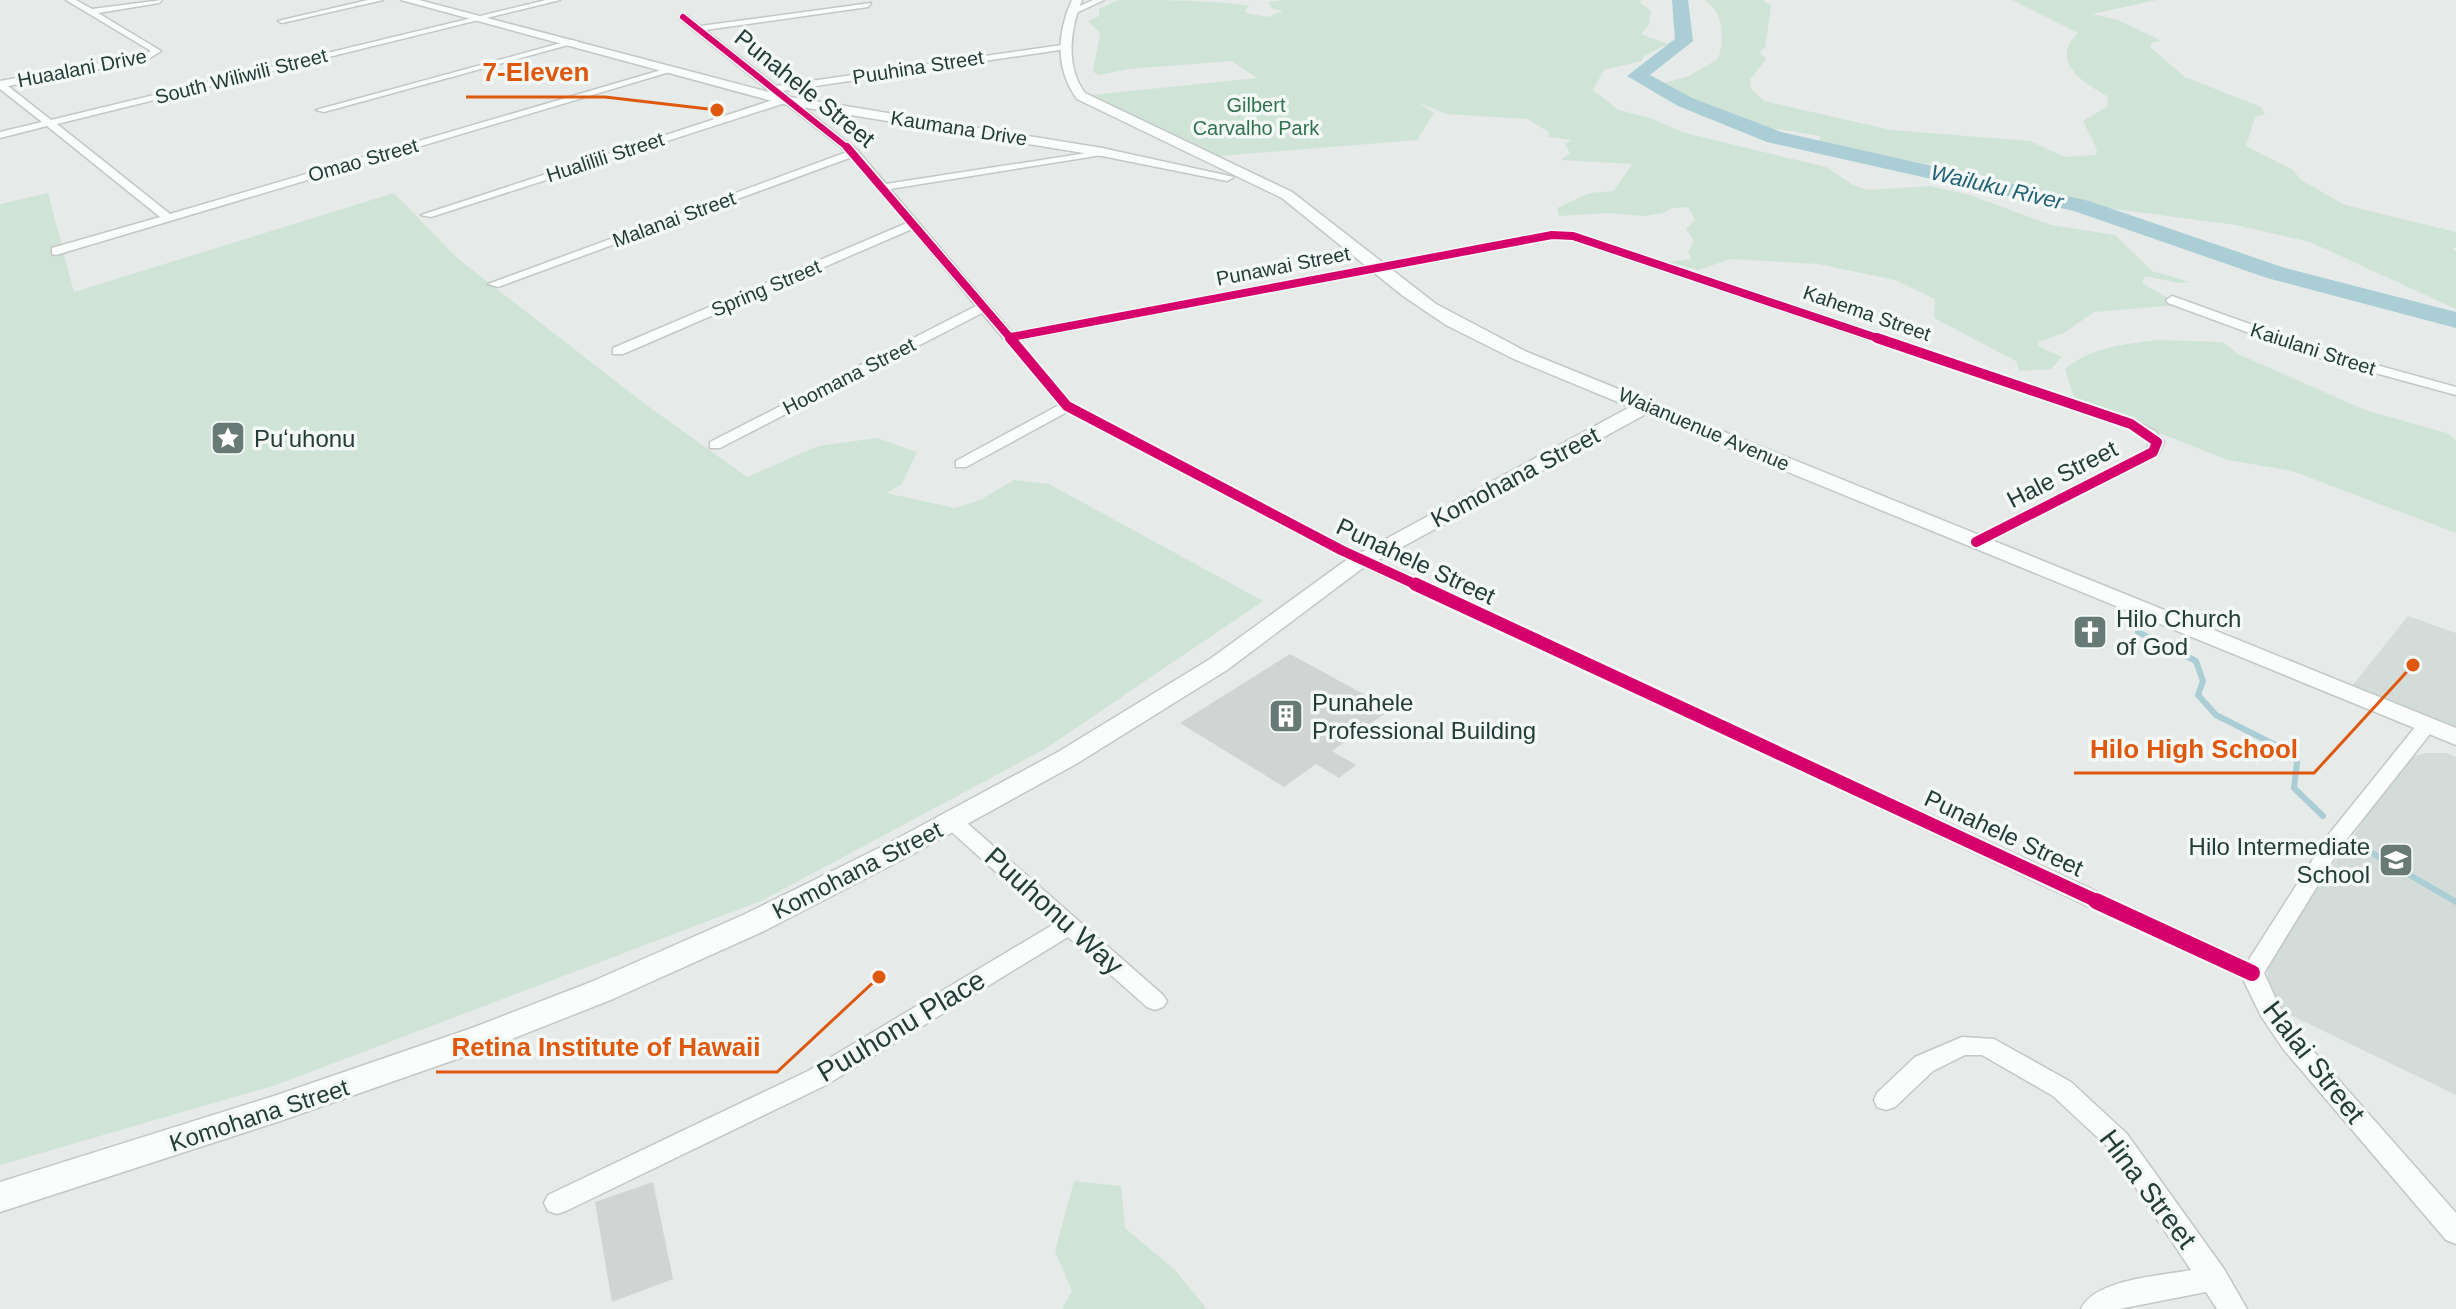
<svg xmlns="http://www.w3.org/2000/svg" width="2456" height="1309" font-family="Helvetica,sans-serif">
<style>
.built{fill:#d4dcd9}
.green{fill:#d0e3d7}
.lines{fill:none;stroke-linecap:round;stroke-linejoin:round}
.stream{stroke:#aacdd6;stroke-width:6}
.river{fill:#aacdd6;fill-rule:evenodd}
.building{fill:#d0d4d3}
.street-casing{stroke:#c3c8c6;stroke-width:3}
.secondary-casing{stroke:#c2c8c6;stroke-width:3}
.street{fill:#fbfcfc;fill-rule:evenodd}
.secondary{fill:#fbfcfc;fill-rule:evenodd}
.cycleway-far4-casing{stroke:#f4f9f7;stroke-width:9}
.cycleway-far3-casing{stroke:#f4f9f7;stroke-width:11}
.cycleway-far2-casing{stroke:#f4f9f7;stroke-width:14}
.cycleway-far1-casing{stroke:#f4f9f7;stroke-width:18}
.cycleway-casing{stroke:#f4f9f7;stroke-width:21}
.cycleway-far4{stroke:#d6006c;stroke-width:6}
.cycleway-far3{stroke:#d6006c;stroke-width:8}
.cycleway-far2{stroke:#d6006c;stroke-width:10}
.cycleway-far1{stroke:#d6006c;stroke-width:13}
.cycleway{stroke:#d6006c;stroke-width:16}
.labels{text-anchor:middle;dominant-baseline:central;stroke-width:7;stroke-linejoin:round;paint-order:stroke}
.far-street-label{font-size:20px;fill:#243d38;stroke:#f4f9f7}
.far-park-label{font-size:20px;fill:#31724f;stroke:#f4f9f7}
.far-water-label{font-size:22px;font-style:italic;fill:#226276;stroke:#f4f9f7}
.street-label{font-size:24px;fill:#243d38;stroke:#f4f9f7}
.poi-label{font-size:24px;fill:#243d38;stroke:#f4f9f7;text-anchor:start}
.near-street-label{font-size:28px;fill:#243d38;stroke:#f4f9f7}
.leader{fill:none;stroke:#de580e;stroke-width:3}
.callout-dot{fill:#de580e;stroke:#f4f9f7;stroke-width:3}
.callout-label{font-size:26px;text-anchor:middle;font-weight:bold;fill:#de580e;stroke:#f4f9f7;stroke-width:7;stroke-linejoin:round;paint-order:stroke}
</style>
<rect width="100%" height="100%" fill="#e6ebe9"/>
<!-- built -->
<g class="built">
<polygon points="2408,616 2456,633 2456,727 2352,686"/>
<polygon points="2426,753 2446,753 2456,757 2456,1095 2278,1009 2268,988 2267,962 2406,758"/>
</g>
<!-- green -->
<g class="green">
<path d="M1118,0C1152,0 1221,0 1250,6L1245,10L1247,13L1268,17L1283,11L1272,8L1268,2L1283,0H1641L1640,3L1651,11L1649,25L1641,34L1668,44L1644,56L1642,61L1604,70L1593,90L1619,110L1650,118L1685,133L1826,167L1853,185L1868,190L1930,186L1970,195L2051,225L2115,235L2152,271L2190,282L2178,283L2145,276L2142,283L2180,305L2094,312L2064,333L2039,342L2038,346L2062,357L2051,369L2019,371L2016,361L1934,318L1935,299L1895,280L1818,264L1731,259L1698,270L1668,262L1691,259L1688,252L1694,241L1686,229L1695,220L1688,207L1672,208L1663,213L1645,216L1606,213L1559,216L1557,208L1590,193L1614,191L1632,164L1561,160L1570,153L1565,144L1572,140L1548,137L1549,132L1527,119L1446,114L1418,102L1434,113L1417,140L1208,157L1081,96L1257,78L1232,61L1128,69L1100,75L1093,72L1100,33L1088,21L1099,16V9Z"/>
<path d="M1705,0H1763L1771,6L1765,48L1760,52L1766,59L1750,80L1751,89L1764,101L1891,130L2030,141L2065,157L2096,155L2097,149L2083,121L2108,106L2107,96C2082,82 2049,61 2078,33L2012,0H2157L2092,14L2118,20L2158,39L2161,41L2152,43L2150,47L2185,77L2261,107L2265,114L2255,117L2246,146L2293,170L2301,180L2345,205L2456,232V247L2452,249L2456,251V309L2310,242L2236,225L2092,206L1976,174L1818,142L1821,136L1750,125L1686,97L1663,83L1687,77L1718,59C1725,40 1724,12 1705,0Z"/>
<polygon points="48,193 74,292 394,193 457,258 645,404 747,477 818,446 877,438 917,452 902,484 886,493 955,508 980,500 1014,480 1049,484 1263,601 1045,749 761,901 276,1085 0,1165 0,204"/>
<path d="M2155,340L2223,342L2238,354L2365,410L2447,433L2456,440V533L2292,471L2228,460L2075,400L2065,369C2091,347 2123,345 2155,340Z"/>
<polygon points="1074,1181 1121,1186 1125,1228 1175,1270 1207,1309 1062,1309 1072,1291 1055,1251"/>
</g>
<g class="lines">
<!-- stream -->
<g class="stream">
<polyline points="2138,632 2196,661 2203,681 2198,695 2216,715 2293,754 2297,763 2294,788 2323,816"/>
<polyline points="2355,843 2456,902"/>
</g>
<!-- river -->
<polygon class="river" points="1672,0 1688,0 1693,41 1650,75 1692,98 1781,132 2089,201 2285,268 2456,312 2456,328 2267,278 2074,211 1767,142 1678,106 1627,76 1675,39"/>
</g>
<!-- building -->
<g class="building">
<polygon points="1290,654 1391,709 1332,751 1356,765 1339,778 1316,764 1284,787 1180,723"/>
<polygon points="653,1182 673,1279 612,1302 595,1202"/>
</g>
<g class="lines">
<!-- street casing -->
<g class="street-casing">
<g id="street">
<polygon points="66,0 76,0 92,9 162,0 159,3 98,13 161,51 147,60 8,86 51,120 546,0 560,0 57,124 170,214 668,68 676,70 56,255 52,254 52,248 160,217 47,126 0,138 0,132 42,122 0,89 0,81 144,55 151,51"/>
<polygon points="368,0 383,0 282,23 278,21"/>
<polygon points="1093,0 1104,0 1074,14 1067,12"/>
<polygon points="871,3 868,7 705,30 776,86 1069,44 1066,49 782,91 858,151 886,184 1106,150 1107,152 1102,155 890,189 1012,333 1552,232 1573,233 2136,421 2155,431 2164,442 2158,455 1982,545 1970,545 1968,542 1970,539 2147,449 2149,442 2126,427 1572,239 1552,238 1018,340 1072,403 1347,547 2248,961 2329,834 2420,721 2434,721 2437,725 2434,729 2343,844 2264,973 2279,1006 2300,1036 2456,1213 2456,1244 2446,1240 2284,1050 2261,1016 2243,979 1335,553 1067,412 966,467 956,467 956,461 1059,405 982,313 720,448 710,448 710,442 976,306 912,229 623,354 613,354 613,348 907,223 852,157 498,287 488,284 847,152 785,103 431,217 421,215 779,98 768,92 767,89 680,19 680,15 686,15 700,26"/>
<polygon points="572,40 579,42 324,112 316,110"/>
<polygon points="2172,296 2319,349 2456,387 2456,395 2309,355 2168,303 2166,300"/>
<polygon points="952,814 959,816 1163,995 1167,1001 1163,1007 1155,1010 1147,1007 1068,937 826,1085 566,1211 557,1214 548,1211 544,1203 548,1195 808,1071 1054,924 945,826 942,821 945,816"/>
<path d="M1962,1037L1994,1039L2071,1082L2127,1134L2224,1269L2247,1309H2217L2206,1292L2119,1309H2081C2095,1279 2161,1276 2191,1270L2109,1148L2053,1096L1982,1055H1965L1933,1071L1895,1107L1886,1110L1877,1107L1874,1100L1877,1093L1915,1057Z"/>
</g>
</g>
<!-- secondary casing -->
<g class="secondary-casing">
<g id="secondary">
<polygon points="401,0 419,0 784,96 1102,148 1234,177 1227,181 1102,156 783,104"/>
<path d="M1072,0H1082C1070,30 1065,66 1085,93L1292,192L1436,304L1527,352L2456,728V745L1646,414L1360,570L1227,670L1076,764L911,855L764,931L613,999L494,1046L277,1122L0,1212V1182L277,1095L472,1028L591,982L743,915L891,842L1058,752L1210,659L1345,561L1630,407L1514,359L1446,325L1403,296L1282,198L1077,99C1055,68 1057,33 1072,0Z"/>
</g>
</g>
<!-- street -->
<use href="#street" class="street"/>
<!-- secondary -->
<use href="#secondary" class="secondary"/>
<!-- cycleway-far4 casing -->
<g class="cycleway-far4-casing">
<polyline id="cycleway-far4" points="683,17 849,149"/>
</g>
<!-- cycleway-far3 casing -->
<g class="cycleway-far3-casing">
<g id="cycleway-far3">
<polyline points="847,147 1012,340"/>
<polyline points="1011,337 1552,235 1573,236 1883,340"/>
</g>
</g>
<!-- cycleway-far2 casing -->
<g class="cycleway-far2-casing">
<g id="cycleway-far2">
<polyline points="1010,338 1067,406 1341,550 1419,586"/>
<polyline points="1877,338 2131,424 2157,442 2153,452 1976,542"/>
</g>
</g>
<!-- cycleway-far1 casing -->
<g class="cycleway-far1-casing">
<polyline id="cycleway-far1" points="1415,584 2101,903"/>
</g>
<!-- cycleway casing -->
<g class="cycleway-casing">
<polyline id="cycleway" points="2096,901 2252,973"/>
</g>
<!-- cycleway-far4 -->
<use href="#cycleway-far4" class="cycleway-far4"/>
<!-- cycleway-far3 -->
<use href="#cycleway-far3" class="cycleway-far3"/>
<!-- cycleway-far2 -->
<use href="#cycleway-far2" class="cycleway-far2"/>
<!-- cycleway-far1 -->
<use href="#cycleway-far1" class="cycleway-far1"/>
<!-- cycleway -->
<use href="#cycleway" class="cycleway"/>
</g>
<!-- icons -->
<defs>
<g id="sight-square" transform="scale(1.8)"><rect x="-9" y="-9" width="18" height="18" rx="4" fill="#687a76" stroke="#f4f9f7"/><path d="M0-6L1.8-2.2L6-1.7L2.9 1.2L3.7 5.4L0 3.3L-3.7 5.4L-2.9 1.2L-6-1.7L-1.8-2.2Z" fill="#fff"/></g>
<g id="church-square" transform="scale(1.8)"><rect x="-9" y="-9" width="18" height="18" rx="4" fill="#687a76" stroke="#f4f9f7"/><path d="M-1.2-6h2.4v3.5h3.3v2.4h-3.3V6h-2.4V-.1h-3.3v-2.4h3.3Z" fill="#fff"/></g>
<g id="building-square" transform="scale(1.8)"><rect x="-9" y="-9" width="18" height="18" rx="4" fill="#687a76" stroke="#f4f9f7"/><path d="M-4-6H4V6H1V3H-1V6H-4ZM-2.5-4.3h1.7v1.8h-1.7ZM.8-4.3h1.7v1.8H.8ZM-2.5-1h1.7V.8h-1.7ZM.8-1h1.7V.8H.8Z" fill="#fff"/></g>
<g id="school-square" transform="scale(1.8)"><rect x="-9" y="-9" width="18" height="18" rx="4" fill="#687a76" stroke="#f4f9f7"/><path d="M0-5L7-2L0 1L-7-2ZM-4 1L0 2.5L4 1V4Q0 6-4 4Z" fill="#fff"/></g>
</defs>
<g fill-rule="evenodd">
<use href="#sight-square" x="228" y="438"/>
<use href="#church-square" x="2090" y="632"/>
<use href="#building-square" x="1286" y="716"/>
<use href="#school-square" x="2396" y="860"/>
</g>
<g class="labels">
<!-- far-street labels -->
<g class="far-street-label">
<text transform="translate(918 67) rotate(-9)">Puuhina Street</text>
<text transform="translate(82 68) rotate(-11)">Huaalani Drive</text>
<text transform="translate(241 76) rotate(-14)">South Wiliwili Street</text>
<text transform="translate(959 128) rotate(9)">Kaumana Drive</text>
<text transform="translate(605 157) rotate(-18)">Hualilili Street</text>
<text transform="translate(363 160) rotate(-16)">Omao Street</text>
<text transform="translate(674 219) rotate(-20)">Malanai Street</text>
<text transform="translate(1283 266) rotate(-11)">Punawai Street</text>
<text transform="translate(766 288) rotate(-23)">Spring Street</text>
<text transform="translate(1867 313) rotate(19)">Kahema Street</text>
<text transform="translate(2313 349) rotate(18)">Kaiulani Street</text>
<text transform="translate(849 376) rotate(-27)">Hoomana Street</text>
<text transform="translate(1704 429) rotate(23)">Waianuenue Avenue</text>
</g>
<!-- far-park labels -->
<g class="far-park-label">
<text x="1256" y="105">Gilbert<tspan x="1256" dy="23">Carvalho Park</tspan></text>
</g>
<!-- far-water labels -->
<g class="far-water-label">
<text transform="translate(1997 187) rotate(13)">Wailuku River</text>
</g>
<!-- street labels -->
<g class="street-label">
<text transform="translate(805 88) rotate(39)">Punahele Street</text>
<text transform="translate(2062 474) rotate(-27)">Hale Street</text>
<text transform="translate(1515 477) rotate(-28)">Komohana Street</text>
<text transform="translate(1416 561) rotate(25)">Punahele Street</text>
<text transform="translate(2004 833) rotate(25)">Punahele Street</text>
<text transform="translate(857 870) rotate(-27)">Komohana Street</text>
<text transform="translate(259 1115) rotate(-18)">Komohana Street</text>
</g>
<!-- poi labels -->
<g class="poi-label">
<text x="254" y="438">Puʻuhonu</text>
<text x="2116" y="618">Hilo Church<tspan x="2116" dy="28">of God</tspan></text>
<text x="1312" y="702">Punahele<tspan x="1312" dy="28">Professional Building</tspan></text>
<text x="2370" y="846" text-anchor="end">Hilo Intermediate<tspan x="2370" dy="28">School</tspan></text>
</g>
<!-- near-street labels -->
<g class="near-street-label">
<text transform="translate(1054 911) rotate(42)">Puuhonu Way</text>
<text transform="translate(901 1026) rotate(-31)">Puuhonu Place</text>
<text transform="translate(2314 1062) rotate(52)">Halai Street</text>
<text transform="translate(2148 1189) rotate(53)">Hina Street</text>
</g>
</g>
<!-- callouts -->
<path class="leader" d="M717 110L605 97H466M2413 665L2314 773H2074M879 977L777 1072H436"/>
<g class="callout-dot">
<circle cx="717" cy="110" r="8"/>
<circle cx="2413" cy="665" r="8"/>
<circle cx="879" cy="977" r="8"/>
</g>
<g class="callout-label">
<text x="536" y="81">7-Eleven</text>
<text x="2194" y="758">Hilo High School</text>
<text x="606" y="1056">Retina Institute of Hawaii</text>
</g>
</svg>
